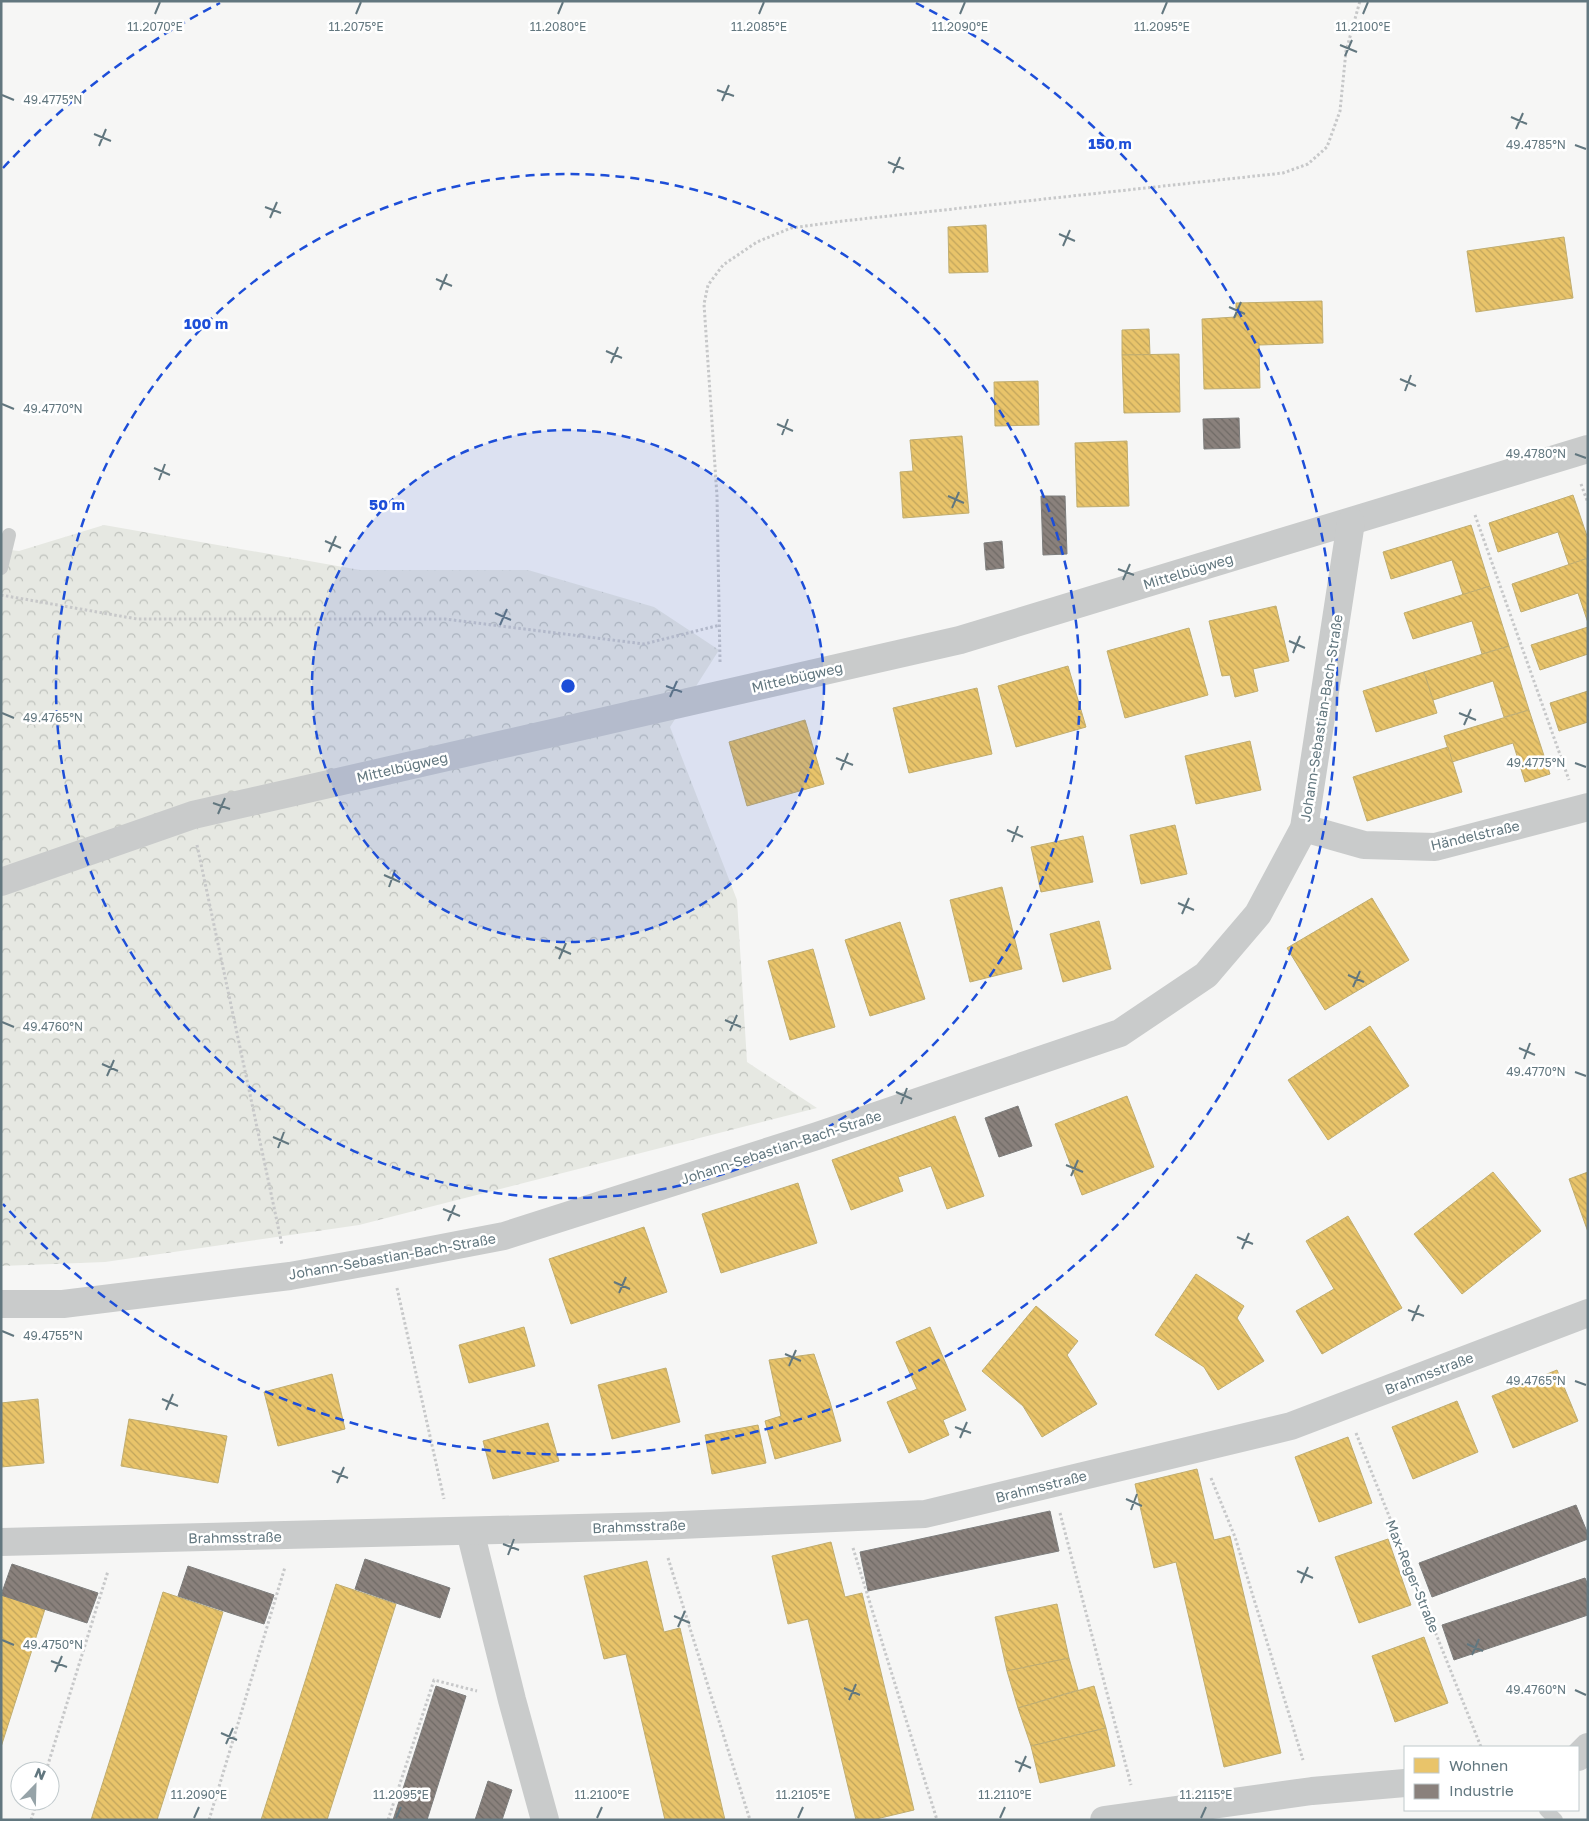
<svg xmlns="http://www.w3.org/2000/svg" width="1589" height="1821" font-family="'Golos Text',sans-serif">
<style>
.forest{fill:url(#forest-crowns)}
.homes{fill:url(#homes-back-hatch);stroke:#c0ad70}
.industry{fill:url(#industry-back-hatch);stroke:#7e7e7d}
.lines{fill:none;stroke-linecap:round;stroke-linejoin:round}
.path{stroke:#c7c8c9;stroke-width:3;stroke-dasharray:2.5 2.5;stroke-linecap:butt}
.lane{stroke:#c9cbcb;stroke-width:14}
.street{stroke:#c9cbcb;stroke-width:28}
.ticks{fill:none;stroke:#62777f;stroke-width:2}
.ring{fill:none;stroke:#1d4ed8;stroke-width:2.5;stroke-dasharray:9 6}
.labels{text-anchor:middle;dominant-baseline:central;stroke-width:5;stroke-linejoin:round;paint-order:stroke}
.street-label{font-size:14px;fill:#62777f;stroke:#fff}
.ticks-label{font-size:12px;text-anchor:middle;fill:#62777f;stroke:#fff;stroke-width:5;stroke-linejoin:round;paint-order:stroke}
.centre{fill:#1d4ed8;stroke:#fff;stroke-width:2.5}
.ring-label{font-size:15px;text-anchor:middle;font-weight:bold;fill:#1d4ed8;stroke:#fff;stroke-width:5;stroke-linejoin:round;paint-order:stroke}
</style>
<defs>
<pattern id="forest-crowns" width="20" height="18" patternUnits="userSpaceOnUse" patternTransform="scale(1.25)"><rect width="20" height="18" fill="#e6e8e2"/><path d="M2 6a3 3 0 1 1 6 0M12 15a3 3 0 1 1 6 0" fill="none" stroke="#bec1bc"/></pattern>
<pattern id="homes-back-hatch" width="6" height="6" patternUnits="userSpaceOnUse" patternTransform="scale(1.25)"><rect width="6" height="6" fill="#e9c46a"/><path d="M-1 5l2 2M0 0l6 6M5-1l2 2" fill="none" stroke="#c0a45c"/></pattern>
<pattern id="industry-back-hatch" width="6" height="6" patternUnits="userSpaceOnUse" patternTransform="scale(1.25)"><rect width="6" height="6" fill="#8a817c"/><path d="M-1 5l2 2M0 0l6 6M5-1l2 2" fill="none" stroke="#6f6a66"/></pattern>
</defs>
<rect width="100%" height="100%" fill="#f6f6f5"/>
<!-- forest -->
<polygon class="forest" points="104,525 360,570 528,570 654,607 719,650 670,727 737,900 747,1062 817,1108 359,1225 105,1262 1,1266 1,549 19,551"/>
<!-- homes -->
<g class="homes">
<polygon points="986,225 988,272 949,273 948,227"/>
<polygon points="1564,237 1573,298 1476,312 1467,251"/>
<polygon points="1322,301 1323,343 1259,345 1260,388 1204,389 1202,319 1236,317 1236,303"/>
<polygon points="1149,329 1150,355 1122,355 1122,330"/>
<polygon points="1179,354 1180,412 1124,413 1122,355"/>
<polygon points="1038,381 1039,425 995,426 994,382"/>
<polygon points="962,436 969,513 903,518 900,472 913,471 910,440"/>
<polygon points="1127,441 1129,506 1077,507 1075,443"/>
<polygon points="1573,495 1588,539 1588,558 1569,565 1558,532 1498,552 1489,523"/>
<polygon points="1471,525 1490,586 1463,595 1452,560 1391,579 1383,552"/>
<polygon points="1588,558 1588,623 1578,593 1521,612 1512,584"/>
<polygon points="1490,586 1509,646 1482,654 1472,621 1413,639 1404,613"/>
<polygon points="1276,606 1289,661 1253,669 1258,691 1235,697 1230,675 1222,676 1209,621"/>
<polygon points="1588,627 1588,654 1540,670 1531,645"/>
<polygon points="1189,628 1208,695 1125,718 1107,651"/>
<polygon points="1509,646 1529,710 1504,717 1493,681 1433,700 1424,672"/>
<polygon points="1068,666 1086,727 1016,747 998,686"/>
<polygon points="1424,672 1437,713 1376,732 1363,691"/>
<polygon points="977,688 992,754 909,773 893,708"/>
<polygon points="1588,691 1588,722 1559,731 1550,703"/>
<polygon points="1529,710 1550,774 1525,782 1513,743 1452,762 1444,736"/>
<polygon points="805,720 824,784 747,806 729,742"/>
<polygon points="1250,741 1261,790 1196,804 1185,756"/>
<polygon points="1448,747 1462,792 1367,821 1353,777"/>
<polygon points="1175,825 1187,874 1141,884 1130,835"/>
<polygon points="1083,836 1093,882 1041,892 1031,847"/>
<polygon points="1002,887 1022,969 970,982 950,900"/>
<polygon points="1372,898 1409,960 1325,1010 1287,948"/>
<polygon points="1099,921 1111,969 1063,982 1050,934"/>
<polygon points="900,922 925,999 870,1016 845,940"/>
<polygon points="813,949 835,1027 790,1040 768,961"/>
<polygon points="1370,1026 1409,1086 1328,1140 1288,1080"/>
<polygon points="1127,1096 1154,1167 1082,1195 1055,1124"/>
<polygon points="955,1116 984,1196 947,1209 931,1166 898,1177 903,1191 851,1210 832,1160"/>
<polygon points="1493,1172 1541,1231 1462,1294 1414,1234"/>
<polygon points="1588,1172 1588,1232 1569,1179"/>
<polygon points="798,1183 817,1243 721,1273 702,1214"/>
<polygon points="1348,1216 1402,1308 1322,1354 1296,1311 1334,1289 1306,1241"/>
<polygon points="644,1227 667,1292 571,1324 549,1259"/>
<polygon points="1196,1274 1244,1306 1237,1318 1264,1361 1218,1390 1204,1367 1155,1335"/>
<polygon points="1036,1306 1078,1341 1067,1355 1097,1404 1042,1437 1023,1406 982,1371"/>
<polygon points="524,1327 535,1366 469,1383 459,1345"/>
<polygon points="930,1327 966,1410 943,1420 949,1435 909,1453 887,1402 917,1389 896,1342"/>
<polygon points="814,1354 830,1402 841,1441 775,1459 765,1421 781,1416 769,1360"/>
<polygon points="666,1368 680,1422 612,1439 598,1385"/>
<polygon points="1557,1370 1578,1421 1513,1448 1492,1396"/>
<polygon points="332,1374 345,1429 278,1446 264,1392"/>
<polygon points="38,1399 44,1463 1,1467 1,1403"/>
<polygon points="1457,1401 1478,1452 1413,1479 1392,1427"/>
<polygon points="129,1419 227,1436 218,1483 121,1466"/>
<polygon points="548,1423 559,1461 493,1479 483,1441"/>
<polygon points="758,1425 766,1463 712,1474 705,1435"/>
<polygon points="1348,1437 1372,1503 1319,1522 1295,1457"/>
<polygon points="1197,1469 1214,1540 1230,1536 1281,1753 1224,1767 1176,1562 1154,1568 1135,1484"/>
<polygon points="1388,1539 1411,1605 1359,1623 1335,1557"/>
<polygon points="831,1542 845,1597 862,1593 914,1810 872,1820 856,1820 808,1619 788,1624 772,1556"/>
<polygon points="647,1561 664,1632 680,1628 725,1820 665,1820 626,1654 604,1659 584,1576"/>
<polygon points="336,1584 396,1604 327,1820 261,1820"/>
<polygon points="163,1592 223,1612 157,1820 91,1820"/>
<polygon points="1,1595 45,1609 1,1747"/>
<polygon points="1057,1604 1069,1658 1007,1671 995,1617"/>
<polygon points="1424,1637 1448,1703 1395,1722 1372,1656"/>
<polygon points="1069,1658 1078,1690 1018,1708 1007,1671"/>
<polygon points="1094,1686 1106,1728 1031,1746 1018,1708"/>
<polygon points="1106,1728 1115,1766 1040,1783 1031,1746"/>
</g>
<!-- industry -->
<g class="industry">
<polygon points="1239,418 1240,448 1204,449 1203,419"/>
<polygon points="1041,496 1065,496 1067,554 1043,555"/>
<polygon points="1002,541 1004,568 986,570 984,543"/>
<polygon points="1018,1106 1032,1146 999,1157 985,1118"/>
<polygon points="1576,1505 1588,1534 1588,1539 1432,1597 1419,1563"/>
<polygon points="1050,1511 1059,1551 868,1591 860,1552"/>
<polygon points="365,1559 450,1588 440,1618 355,1589"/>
<polygon points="12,1564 98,1593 87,1623 1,1595"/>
<polygon points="188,1566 274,1595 264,1624 178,1596"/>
<polygon points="1585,1578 1588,1585 1588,1615 1454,1660 1442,1625"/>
<polygon points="436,1686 466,1696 427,1820 393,1820"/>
<polygon points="488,1781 512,1790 502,1820 475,1820"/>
</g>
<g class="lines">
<!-- path -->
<g class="path">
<polyline points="1581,484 1588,503"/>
<polyline points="1475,515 1569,780"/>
<polyline points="1,595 137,619 445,619 644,644 720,625"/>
<polyline points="720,662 717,496 704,304 708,285 723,265 757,242 791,228 843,221 1283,173 1308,164 1327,147 1340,111 1346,51 1360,1"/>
<polyline points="197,845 282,1245"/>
<polyline points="397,1288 444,1499"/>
<polyline points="1356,1433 1481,1747"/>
<polyline points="1211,1478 1235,1537 1303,1760"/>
<polyline points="1060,1513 1131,1785"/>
<polyline points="853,1548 937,1820"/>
<polyline points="668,1558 750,1820"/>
<polyline points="46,1771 108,1571"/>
<polyline points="31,1820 37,1801"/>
<polyline points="209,1820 285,1567"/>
<polyline points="388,1820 434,1680 477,1691"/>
</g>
<!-- lane -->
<g class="lane">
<polyline points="1,568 9,535"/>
<polyline points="1546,1810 1556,1820"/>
</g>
<!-- street -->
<g class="street">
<polyline points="1304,828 1364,845 1435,847 1588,807"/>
<polyline points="1,882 193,815 960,640 1588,449"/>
<polyline points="1,1304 63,1304 290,1276 390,1258 504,1236 817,1136 1120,1033 1206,975 1258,914 1304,828 1351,522"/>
<polyline points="470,1531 512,1700 545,1820"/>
<polyline points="1,1542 659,1526 925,1514 1291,1426 1588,1313"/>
<polyline points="1578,1757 1588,1747"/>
<polyline points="1104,1820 1312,1791 1405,1783"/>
</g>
</g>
<!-- ticks -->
<path class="ticks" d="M155,14L160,2M356,14L361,2M558,14L563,2M759,14L764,2M960,14L965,2M1162,14L1167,2M1363,14L1368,2M1340,45L1357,52M1345,56L1352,40M717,90L734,96M2,95L14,100M722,101L729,85M1511,117L1527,124M1516,129L1523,113M94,134L111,141M1575,145L1586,149M99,146L106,129M888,162L904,169M893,173L900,157M265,207L281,213M270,218L277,202M1059,234L1075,241M1063,246L1070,230M436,279L452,286M440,290L447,274M1229,307L1245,314M1234,318L1241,302M606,351L622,358M611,363L618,347M1400,379L1416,386M1405,391L1411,375M2,404L14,409M777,424L793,431M782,435L788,419M1575,454L1586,458M154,468L170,475M159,480L165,464M948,496L964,503M952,508L959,492M325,541L341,548M329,552L336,536M1118,569L1134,575M1123,580L1130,564M495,613L511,620M500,625L507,609M1289,641L1305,648M1293,653L1300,636M666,686L682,692M670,697L677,681M2,713L14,718M1459,713L1476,720M1464,725L1471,709M836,758L853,765M1575,763L1586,767M841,770L848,753M213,803L230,809M218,814L225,798M1007,830L1023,837M1012,842L1018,826M384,875L400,882M389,887L395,870M1178,903L1194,910M1182,914L1189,898M555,947L571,954M559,959L566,943M1348,975L1364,982M1353,987L1360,971M725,1020L741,1027M2,1022L14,1027M730,1031L737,1015M1519,1048L1535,1055M1524,1059L1530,1043M102,1064L118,1071M1575,1072L1586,1076M107,1076L114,1060M896,1092L912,1099M901,1104L907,1088M273,1137L289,1144M278,1148L284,1132M1066,1165L1083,1172M1071,1176L1078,1160M443,1209L460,1216M448,1221L455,1205M1237,1237L1253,1244M1242,1249L1249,1233M614,1282L630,1289M619,1293L626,1277M1408,1310L1424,1316M1412,1321L1419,1305M2,1331L14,1336M785,1354L801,1361M789,1366L796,1350M1575,1381L1586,1385M162,1399L178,1406M166,1410L173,1394M955,1427L971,1433M960,1438L967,1422M332,1471L348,1478M337,1483L344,1467M1126,1499L1142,1506M1131,1510L1137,1494M503,1544L519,1550M508,1555L514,1539M1297,1571L1313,1578M1301,1583L1308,1567M674,1616L690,1623M678,1627L685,1611M2,1640L14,1645M1467,1644L1483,1651M1472,1655L1479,1639M51,1661L67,1667M55,1672L62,1656M844,1688L860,1695M1575,1690L1586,1695M849,1700L856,1684M221,1733L237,1740M226,1744L233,1728M1015,1761L1031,1768M1019,1772L1026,1756M194,1818L199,1807M396,1818L401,1807M597,1818L602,1807M798,1818L803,1807M1000,1818L1005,1807M1201,1818L1206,1807"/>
<!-- distance rings -->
<circle cx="568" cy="686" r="256" fill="#1d4ed8" fill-opacity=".12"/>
<g class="ring">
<circle cx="568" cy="686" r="256"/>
<circle cx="568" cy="686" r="512"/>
<path d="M3 168A767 767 0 0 1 220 3M916 3A767 767 0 1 1 3 1204"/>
</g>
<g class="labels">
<!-- street labels -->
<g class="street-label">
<text transform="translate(1188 571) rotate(-17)">Mittelbügweg</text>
<text transform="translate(797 677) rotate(-13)">Mittelbügweg</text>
<text transform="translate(1321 718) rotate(-81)">Johann-Sebastian-Bach-Straße</text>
<text transform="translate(402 767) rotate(-13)">Mittelbügweg</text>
<text transform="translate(1475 835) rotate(-13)">Händelstraße</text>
<text transform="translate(781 1147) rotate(-18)">Johann-Sebastian-Bach-Straße</text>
<text transform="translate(392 1256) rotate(-10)">Johann-Sebastian-Bach-Straße</text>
<text transform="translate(1429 1373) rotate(-21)">Brahmsstraße</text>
<text transform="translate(1041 1486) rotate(-14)">Brahmsstraße</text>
<text transform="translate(639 1526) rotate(-2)">Brahmsstraße</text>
<text transform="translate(235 1537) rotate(-1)">Brahmsstraße</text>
<text transform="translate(1413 1576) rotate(68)">Max-Reger-Straße</text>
</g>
</g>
<g class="ticks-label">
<text x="155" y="31">11.2070°E</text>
<text x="356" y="31">11.2075°E</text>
<text x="558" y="31">11.2080°E</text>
<text x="759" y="31">11.2085°E</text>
<text x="960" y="31">11.2090°E</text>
<text x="1162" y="31">11.2095°E</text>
<text x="1363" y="31">11.2100°E</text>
<text x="53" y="104">49.4775°N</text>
<text x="1536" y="149">49.4785°N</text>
<text x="53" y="413">49.4770°N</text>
<text x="1536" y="458">49.4780°N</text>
<text x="53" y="722">49.4765°N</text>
<text x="1536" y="767">49.4775°N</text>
<text x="53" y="1031">49.4760°N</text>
<text x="1536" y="1076">49.4770°N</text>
<text x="53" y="1340">49.4755°N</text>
<text x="1536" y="1385">49.4765°N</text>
<text x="53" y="1649">49.4750°N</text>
<text x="1536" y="1694">49.4760°N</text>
<text x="199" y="1799">11.2090°E</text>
<text x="401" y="1799">11.2095°E</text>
<text x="602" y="1799">11.2100°E</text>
<text x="803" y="1799">11.2105°E</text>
<text x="1005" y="1799">11.2110°E</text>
<text x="1206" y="1799">11.2115°E</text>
</g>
<circle cx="568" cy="686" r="8" class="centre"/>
<g class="ring-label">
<text x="1110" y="149">150 m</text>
<text x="206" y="329">100 m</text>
<text x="387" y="510">50 m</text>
</g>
<!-- border -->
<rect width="1589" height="1821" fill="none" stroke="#62777f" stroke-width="5"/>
<!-- legend -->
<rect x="1404" y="1746" width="175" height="65" fill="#ffffff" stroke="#c0c9cc"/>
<rect x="1414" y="1758" width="25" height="15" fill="#e9c46a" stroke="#c0c9cc"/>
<text x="1449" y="1771" font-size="15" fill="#62777f">Wohnen</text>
<rect x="1414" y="1784" width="25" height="15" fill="#8a817c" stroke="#c0c9cc"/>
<text x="1449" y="1796" font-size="15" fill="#62777f">Industrie</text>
<!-- north arrow -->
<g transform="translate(35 1786) rotate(23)"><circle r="24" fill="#ffffff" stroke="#c0c9cc"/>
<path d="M0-4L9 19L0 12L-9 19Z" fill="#96a3a8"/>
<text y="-8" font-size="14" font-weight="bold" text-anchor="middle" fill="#62777f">N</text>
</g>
</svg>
